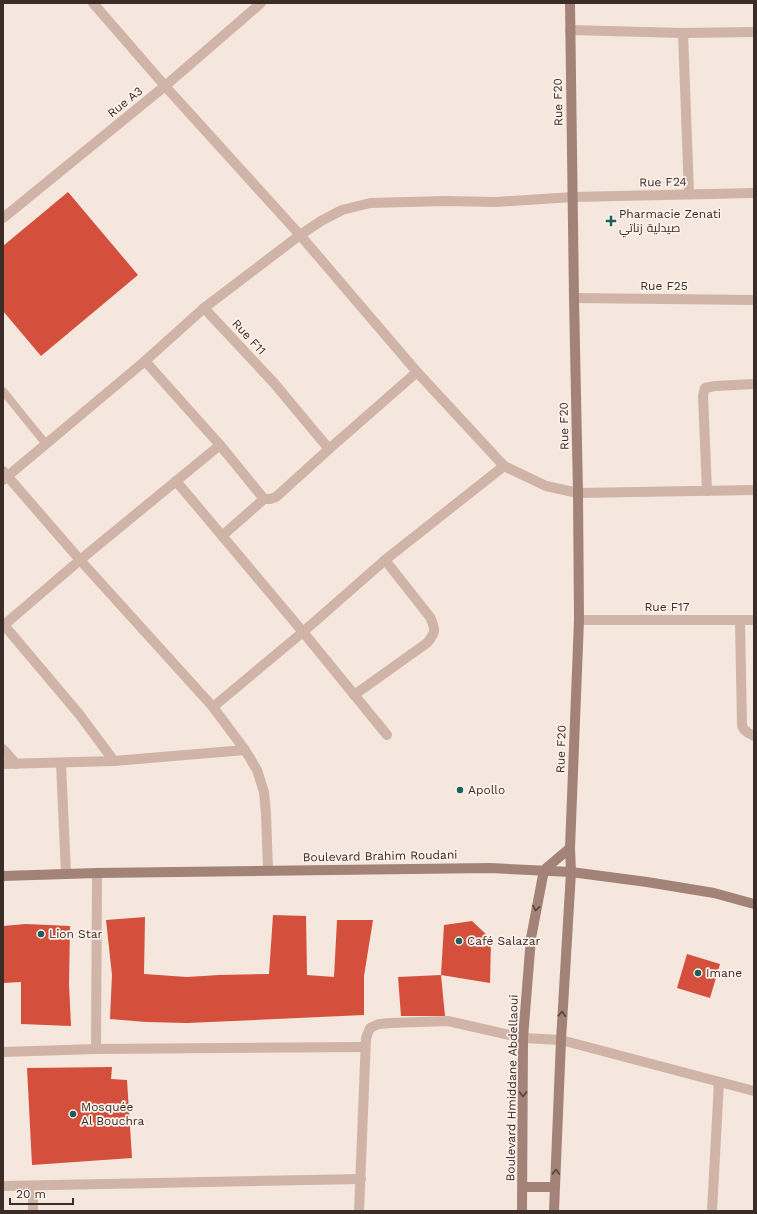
<svg xmlns="http://www.w3.org/2000/svg" width="757" height="1214" font-family="'Work Sans',Cairo,sans-serif">
<style>
.building{fill:#d44f3c}
.lines{fill:none;stroke-linecap:round;stroke-linejoin:round}
.lane{stroke:#cfb4a7;stroke-width:8}
.street{stroke:#cfb4a7;stroke-width:10}
.secondary{stroke:#a38277;stroke-width:10}
.oneway{stroke:#55423c}
.poi-dot{fill:#18625e;stroke:#fcf1ea;stroke-width:1.5}
.labels{text-anchor:middle;dominant-baseline:central;stroke-width:3.5;stroke-linejoin:round;paint-order:stroke}
.street-label{font-size:12px;fill:#3b2c28;stroke:#fcf1ea}
.poi-label{font-size:12px;fill:#3b2c28;stroke:#fcf1ea;text-anchor:start}
</style>
<rect width="100%" height="100%" fill="#f5e7dd"/>
<!-- building -->
<g class="building">
<polygon points="68,192 138,275 41,356 3,311 3,246"/>
<polygon points="273,915 306,916 307,975 334,977 337,920 373,920 364,976 364,1015 187,1023 146,1022 110,1019 112,975 106,920 145,917 144,974 187,977 219,975 269,974"/>
<polygon points="472,921 491,939 490,983 441,975 445,1016 401,1016 398,977 441,975 444,925"/>
<polygon points="26,924 70,926 69,984 71,1026 21,1024 21,982 3,983 3,926"/>
<polygon points="687,954 720,964 710,998 677,988"/>
<polygon points="112,1067 111,1079 127,1080 132,1158 32,1165 27,1068"/>
</g>
<g class="lines">
<!-- lane -->
<polyline class="lane" points="3,391 46,444"/>
<!-- street -->
<g class="street">
<polyline points="93,3 165,86 300,235 417,372 504,466 546,486 578,493 754,490"/>
<polyline points="570,30 683,33 754,32"/>
<polyline points="683,33 689,194"/>
<polyline points="3,218 165,86 261,3"/>
<polyline points="574,298 754,300"/>
<polyline points="145,361 220,445 264,499 270,499 276,497 329,449 274,383 204,308"/>
<polyline points="329,449 417,372"/>
<polyline points="3,471 80,560 213,707 245,750 257,770 264,792 266,814 268,870"/>
<polyline points="3,480 145,361 204,308 300,235 321,221 342,210 370,203 445,201 496,202 573,197 754,193"/>
<polyline points="176,481 303,632 387,735"/>
<polyline points="707,491 703,395 705,388 715,386 754,384"/>
<polyline points="222,536 264,499"/>
<polyline points="579,620 754,620"/>
<path d="M740,621L742,725C743,731 749,733 754,736"/>
<path d="M354,695L427,643C436,632 436,630 430,617L385,560"/>
<polyline points="213,707 303,632 385,560 504,466"/>
<polyline points="3,749 16,764"/>
<polyline points="114,761 79,714 4,625 80,560 220,445"/>
<polyline points="61,763 66,874"/>
<polyline points="3,764 114,761 245,750"/>
<polyline points="96,1049 97,873"/>
<polyline points="3,1052 96,1049 365,1047"/>
<polyline points="3,1186 361,1179"/>
<polyline points="33,1211 33,1186"/>
<polyline points="359,1211 366,1038 370,1028 379,1024 391,1023 448,1021 523,1038 561,1040 754,1091"/>
<polyline points="712,1211 719,1082"/>
</g>
<!-- secondary -->
<g class="secondary">
<polyline points="3,876 97,873 490,868 571,872 647,882 714,893 754,904"/>
<polyline points="523,1187 555,1187"/>
<polyline points="522,1211 523,1038 531,938 544,870 570,848"/>
<polyline points="554,1211 561,1040 571,872 570,848 579,620 578,493 574,298 570,3"/>
</g>
</g>
<!-- one-way arrows -->
<defs><path id="oneway-chevron" d="M-2-3.5L2.5 0L-2 3.5" fill="none" stroke-width="1.6" stroke-linecap="round" stroke-linejoin="round"/></defs>
<g class="oneway">
<use href="#oneway-chevron" transform="translate(536 908) rotate(99)"/>
<use href="#oneway-chevron" transform="translate(562 1014) rotate(-86)"/>
<use href="#oneway-chevron" transform="translate(523 1094) rotate(90)"/>
<use href="#oneway-chevron" transform="translate(556 1172) rotate(-88)"/>
</g>
<!-- markers -->
<g class="poi-dot">
<path d="M609 215h4v4h4v4h-4v4h-4v-4h-4v-4h4z"/>
<circle cx="460" cy="790" r="4"/>
<circle cx="41" cy="934" r="4"/>
<circle cx="459" cy="941" r="4"/>
<circle cx="698" cy="973" r="4"/>
<circle cx="73" cy="1114" r="4"/>
</g>
<g class="labels">
<!-- street labels -->
<g class="street-label">
<text transform="translate(125 102) rotate(-39)">Rue A3</text>
<text transform="translate(558 102) rotate(-91)">Rue F20</text>
<text transform="translate(663 182) rotate(-1)">Rue F24</text>
<text x="664" y="286">Rue F25</text>
<text transform="translate(249 337) rotate(47)">Rue F11</text>
<text transform="translate(564 426) rotate(-91)">Rue F20</text>
<text x="667" y="607">Rue F17</text>
<text transform="translate(561 749) rotate(-88)">Rue F20</text>
<text transform="translate(380 856) rotate(-1)">Boulevard Brahim Roudani</text>
<text transform="translate(512 1088) rotate(-89)">Boulevard Hmiddane Abdellaoui</text>
</g>
<!-- poi labels -->
<g class="poi-label">
<text x="619" y="214">Pharmacie Zenati<tspan x="619" dy="14">صيدلية زناتي</tspan></text>
<text x="468" y="790">Apollo</text>
<text x="49" y="934">Lion Star</text>
<text x="467" y="941">Café Salazar</text>
<text x="706" y="973">Imane</text>
<text x="81" y="1107">Mosquée<tspan x="81" dy="14">Al Bouchra</tspan></text>
</g>
</g>
<!-- border -->
<rect width="757" height="1214" fill="none" stroke="#3b2c28" stroke-width="8"/>
<!-- scale -->
<path d="M10 1198v6h63v-6" fill="none" stroke="#3b2c28" stroke-width="2"/>
<text x="16" y="1198" font-size="12" fill="#3b2c28" stroke="#fcf1ea" stroke-width="3" paint-order="stroke">20 m</text>
</svg>
